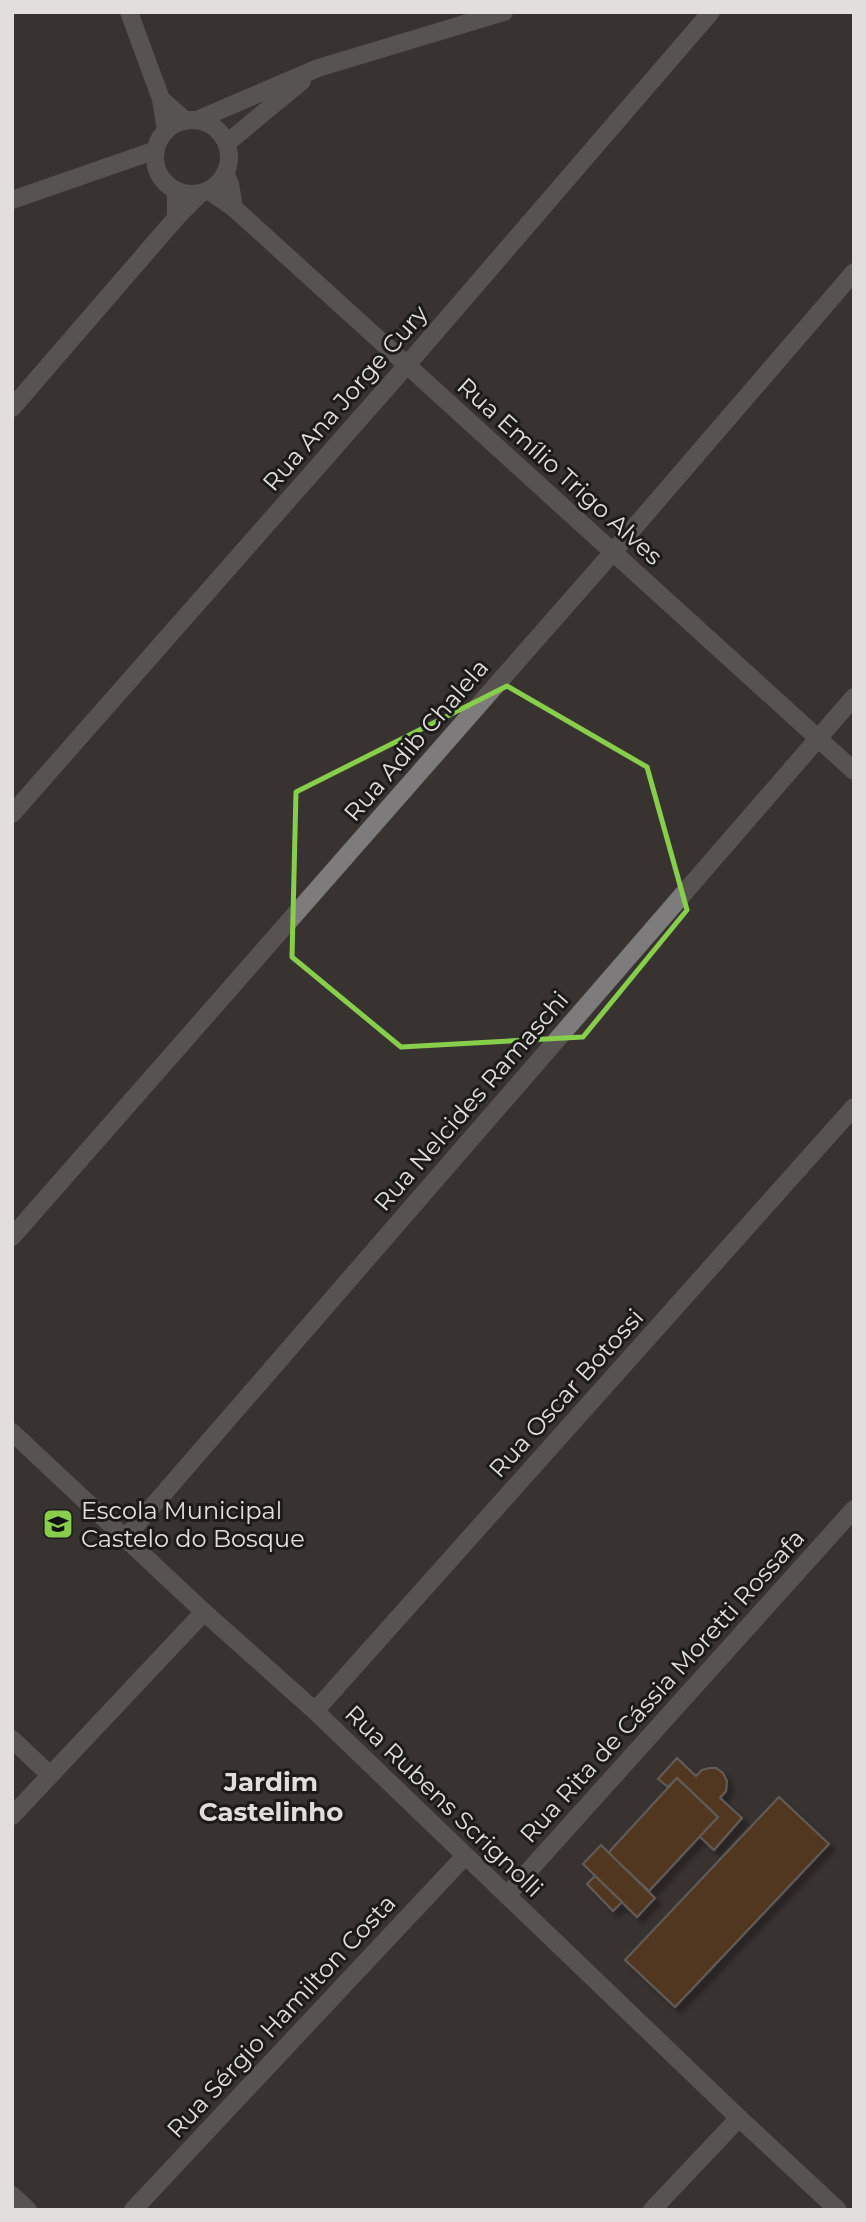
<svg xmlns="http://www.w3.org/2000/svg" width="866" height="2222" font-family="Montserrat,sans-serif">
<style>
.building{fill:#703e0a;stroke:#948f8c;stroke-width:2;filter:url(#shadow)}
.lines{fill:none;stroke-linecap:round;stroke-linejoin:round}
.minor{stroke:#7d7b7b;stroke-width:18}
.marked{fill:none;stroke:#87cf4a;stroke-width:5;stroke-linejoin:round}
.labels{text-anchor:middle;dominant-baseline:central;stroke-width:6;stroke-linejoin:round;paint-order:stroke}
.street-label{font-size:24px;fill:#e1dedd;stroke:#1d1b1a}
.poi-label{font-size:24px;fill:#e1dedd;stroke:#1d1b1a;text-anchor:start}
.neighbourhood-label{font-size:26px;font-weight:bold;fill:#e1dedd;stroke:#1d1b1a}
</style>
<defs>
<filter id="shadow"><feDropShadow dx="6" dy="6" stdDeviation="2" flood-color="#0009"/></filter>
</defs>
<rect width="100%" height="100%" fill="#383331"/>
<!-- building -->
<g class="building">
<polygon points="677,1758 696,1776 702,1770 709,1768 716,1768 723,1773 727,1781 726,1791 720,1798 742,1818 714,1850 699,1836 718,1817 677,1778 668,1787 658,1779"/>
<polygon points="677,1778 718,1817 649,1891 608,1853"/>
<polygon points="779,1797 829,1844 675,2007 625,1960"/>
<polygon points="601,1845 655,1898 637,1917 583,1864"/>
<polygon points="595,1876 622,1902 613,1911 587,1884"/>
</g>
<g class="lines">
<!-- minor -->
<g class="minor">
<polyline points="129,12 161,99"/>
<polyline points="197,120 318,68 504,12"/>
<circle cx="192" cy="157" r="37"/>
<polyline points="166,131 161,99 186,121"/>
<polyline points="227,143 302,81"/>
<polyline points="176,190 176,218 201,193"/>
<polyline points="208,190 234,208 230,184 225,173"/>
<polyline points="12,200 156,150"/>
<polyline points="234,208 854,771"/>
<polyline points="12,408 176,218"/>
<polyline points="12,814 407,365 711,12"/>
<polyline points="12,1237 613,552 854,272"/>
<polyline points="12,1432 204,1612 315,1711 739,2118 838,2210"/>
<polyline points="125,1538 854,697"/>
<polyline points="315,1711 854,1107"/>
<polyline points="12,1739 50,1775"/>
<polyline points="12,1816 204,1612"/>
<polyline points="507,1895 854,1509"/>
<polyline points="12,2195 28,2210"/>
<polyline points="133,2210 465,1856"/>
<polyline points="652,2210 739,2118"/>
</g>
</g>
<!-- marked area -->
<path d="M0 0H866V2222H0ZM507,686L647,767L687,910L583,1037L401,1047L292,957L296,792Z" fill="#383331" fill-opacity=".55" fill-rule="evenodd"/>
<path class="marked" d="M507,686L647,767L687,910L583,1037L401,1047L292,957L296,792Z"/>
<!-- icons -->
<defs>
<g id="school-square" transform="scale(1.575)"><rect x="-9" y="-9" width="18" height="18" rx="4" fill="#87cf4a" stroke="#1d1b1a"/><path d="M0-5L7-2L0 1L-7-2ZM-4 1L0 2.5L4 1V4Q0 6-4 4Z" fill="#111"/></g>
</defs>
<g fill-rule="evenodd">
<use href="#school-square" x="58" y="1524"/>
</g>
<g class="labels">
<!-- street labels -->
<g class="street-label">
<text transform="translate(345 398) rotate(-49)">Rua Ana Jorge Cury</text>
<text transform="translate(560 471) rotate(42)">Rua Emílio Trigo Alves</text>
<text transform="translate(416 740) rotate(-49)">Rua Adib Chalela</text>
<text transform="translate(471 1101) rotate(-49)">Rua Nelcides Ramaschi</text>
<text transform="translate(566 1393) rotate(-48)">Rua Oscar Botossi</text>
<text transform="translate(662 1686) rotate(-48)">Rua Rita de Cássia Moretti Rossafa</text>
<text transform="translate(444 1801) rotate(44)">Rua Rubens Scrignolli</text>
<text transform="translate(281 2016) rotate(-47)">Rua Sérgio Hamilton Costa</text>
</g>
<!-- poi labels -->
<g class="poi-label">
<text x="81" y="1510">Escola Municipal<tspan x="81" dy="28">Castelo do Bosque</tspan></text>
</g>
<!-- neighbourhood labels -->
<g class="neighbourhood-label">
<text x="271" y="1782">Jardim<tspan x="271" dy="30">Castelinho</tspan></text>
</g>
</g>
<!-- border -->
<rect width="866" height="2222" fill="none" stroke="#e1dedd" stroke-width="28"/>
</svg>
